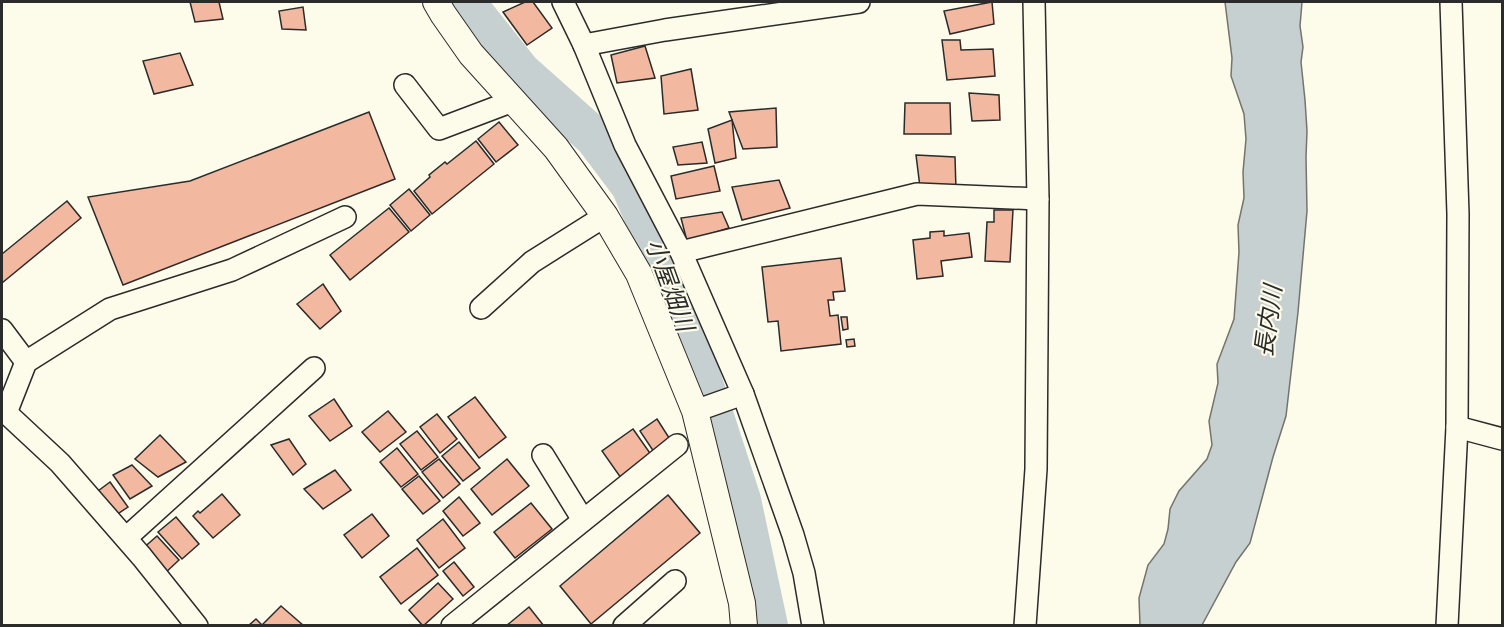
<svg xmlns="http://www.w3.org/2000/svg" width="1504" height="627" font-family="Cabin,'Noto Sans JP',sans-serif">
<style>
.water{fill:#c7d0d0;stroke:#74746e;stroke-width:1.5}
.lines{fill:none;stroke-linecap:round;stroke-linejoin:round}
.river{stroke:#c7d0d0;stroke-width:40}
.building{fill:#f2b8a0;stroke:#2b2b2b;stroke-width:1.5}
.minor-casing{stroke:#2b2b2b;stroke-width:24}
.tertiary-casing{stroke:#2b2b2b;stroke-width:28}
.minor{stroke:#fdfbea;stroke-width:21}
.tertiary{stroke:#fdfbea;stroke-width:26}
.labels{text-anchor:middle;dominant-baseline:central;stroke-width:4.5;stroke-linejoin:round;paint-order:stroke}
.water-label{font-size:24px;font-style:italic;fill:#2b2b2b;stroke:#fdfbea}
</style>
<rect width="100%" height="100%" fill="#fdfbea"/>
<!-- water -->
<polygon class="water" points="1225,2 1302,2 1300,26 1303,47 1301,62 1305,100 1307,131 1306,157 1307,211 1298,312 1286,416 1273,457 1250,543 1236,562 1202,625 1140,625 1139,598 1148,565 1164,544 1168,529 1170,509 1179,491 1207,459 1212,445 1209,421 1218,383 1217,364 1234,319 1239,252 1238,225 1244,198 1243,172 1246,139 1244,114 1231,76 1232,58"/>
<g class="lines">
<!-- river -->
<polyline class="river" points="465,2 521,72 594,137 631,186 663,260 741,500 768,626"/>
</g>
<!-- building -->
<g class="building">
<polygon points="190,2 219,2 223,19 195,22"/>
<polygon points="525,2 533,2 552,28 527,45 503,12"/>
<polygon points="992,2 994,24 950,34 944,11"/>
<polygon points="303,7 306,30 282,29 279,11"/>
<polygon points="942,40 960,40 961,50 993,49 995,76 947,80"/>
<polygon points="645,46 655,78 617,83 611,55"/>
<polygon points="180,53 193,85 154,94 143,61"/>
<polygon points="691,69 698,110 664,114 661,76"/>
<polygon points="969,93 999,95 1000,120 972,121"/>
<polygon points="905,103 950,103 951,134 904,134"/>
<polygon points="776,108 777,147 743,149 729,112"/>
<polygon points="369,112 395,179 123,285 88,197 190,181"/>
<polygon points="732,120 736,158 715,163 708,129"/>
<polygon points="499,122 518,145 496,162 478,139"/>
<polygon points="476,141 494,164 432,214 414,191 430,177 429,175 445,162 447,164"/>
<polygon points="702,142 707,163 678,165 673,147"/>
<polygon points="916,155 955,157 956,190 920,187"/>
<polygon points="714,166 720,191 676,199 671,176"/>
<polygon points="779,180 790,208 742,220 732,187"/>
<polygon points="409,189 430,215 411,231 390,205"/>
<polygon points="67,201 81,218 2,283 2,254"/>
<polygon points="389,208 409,232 350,280 330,255"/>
<polygon points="994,210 1013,210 1010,262 985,261 987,222 994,222"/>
<polygon points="722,212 729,228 687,241 681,218"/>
<polygon points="944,231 944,236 969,233 972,257 941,261 943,276 917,279 913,240 930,238 930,232"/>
<polygon points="841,258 845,291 833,292 834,300 828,300 830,316 838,315 841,344 781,351 778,321 768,322 762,267"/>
<polygon points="323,284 341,311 320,329 297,304"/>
<polygon points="841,317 847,317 848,329 843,330"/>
<polygon points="854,339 855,346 847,347 846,340"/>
<polygon points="475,397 506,437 479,458 448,417"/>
<polygon points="334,399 352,426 330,441 309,416"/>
<polygon points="388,411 406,432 380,452 362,432"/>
<polygon points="437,414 457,439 440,453 420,427"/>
<polygon points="657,419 673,444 656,455 640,431"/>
<polygon points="633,429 652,456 621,478 602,451"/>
<polygon points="417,431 438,457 421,470 400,444"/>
<polygon points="160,435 186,462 158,477 135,459"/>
<polygon points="289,439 306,464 293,475 271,445"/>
<polygon points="459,442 480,468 463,481 442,456"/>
<polygon points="397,448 418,474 401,487 380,462"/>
<polygon points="439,459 460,484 443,498 422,472"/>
<polygon points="507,459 529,486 492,515 471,489"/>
<polygon points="132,465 152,486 130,499 113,475"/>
<polygon points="335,470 351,490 323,509 304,489"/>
<polygon points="419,476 440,501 423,514 402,489"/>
<polygon points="110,482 128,507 116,515 94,494"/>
<polygon points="222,494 240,515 213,538 193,516 198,511 200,513"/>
<polygon points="668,495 700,533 591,624 560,586"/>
<polygon points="459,497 480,523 463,536 443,511"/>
<polygon points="531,503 552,529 515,558 494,532"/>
<polygon points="372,514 389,536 362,558 344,535"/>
<polygon points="176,517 199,544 182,559 158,532"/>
<polygon points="443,519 465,548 439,568 417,540"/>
<polygon points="157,536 179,560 163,575 141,550"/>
<polygon points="417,548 438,575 401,604 380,577"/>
<polygon points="454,562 474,587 463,596 443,571"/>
<polygon points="438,583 453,599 423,626 409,610"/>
<polygon points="281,606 304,626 248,626 256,619 262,625"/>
<polygon points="529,607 544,626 506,626"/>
</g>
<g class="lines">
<!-- minor casing -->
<g class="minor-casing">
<g id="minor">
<polyline points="563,2 584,45 625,145 681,252 743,394 793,535 804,573 813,626"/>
<polyline points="584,45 665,30 859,2"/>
<polyline points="405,85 439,129 513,101"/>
<polyline points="681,252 917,194 1038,199"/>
<polyline points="481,308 532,262 605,216"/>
<polyline points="2,330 26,362"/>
<polyline points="2,409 60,463 142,557 197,626"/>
<polyline points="695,411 743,394"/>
<polyline points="6,413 26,362 110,309 232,270 345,217"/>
<polyline points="1457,427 1502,439"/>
<polyline points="543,455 583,520"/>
<polyline points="126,538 314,368"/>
<polyline points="452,626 677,445"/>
<polyline points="624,626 675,581"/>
<polyline points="1025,626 1036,469 1038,199 1034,2"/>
<polyline points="1447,626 1457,427 1458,214 1451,2"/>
</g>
</g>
<!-- tertiary casing -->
<g class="tertiary-casing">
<polyline id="tertiary" points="436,2 443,14 471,54 556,148 605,216 639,274 695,411 742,603 744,626"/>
</g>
<!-- minor -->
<use href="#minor" class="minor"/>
<!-- tertiary -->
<use href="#tertiary" class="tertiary"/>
</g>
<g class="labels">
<!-- water labels -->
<g class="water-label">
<text transform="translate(670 285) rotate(70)">小屋畑川</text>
<text transform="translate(1268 321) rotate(-82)">長内川</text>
</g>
</g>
<!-- border -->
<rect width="1504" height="627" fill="none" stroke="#2b2b2b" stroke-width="6"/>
</svg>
